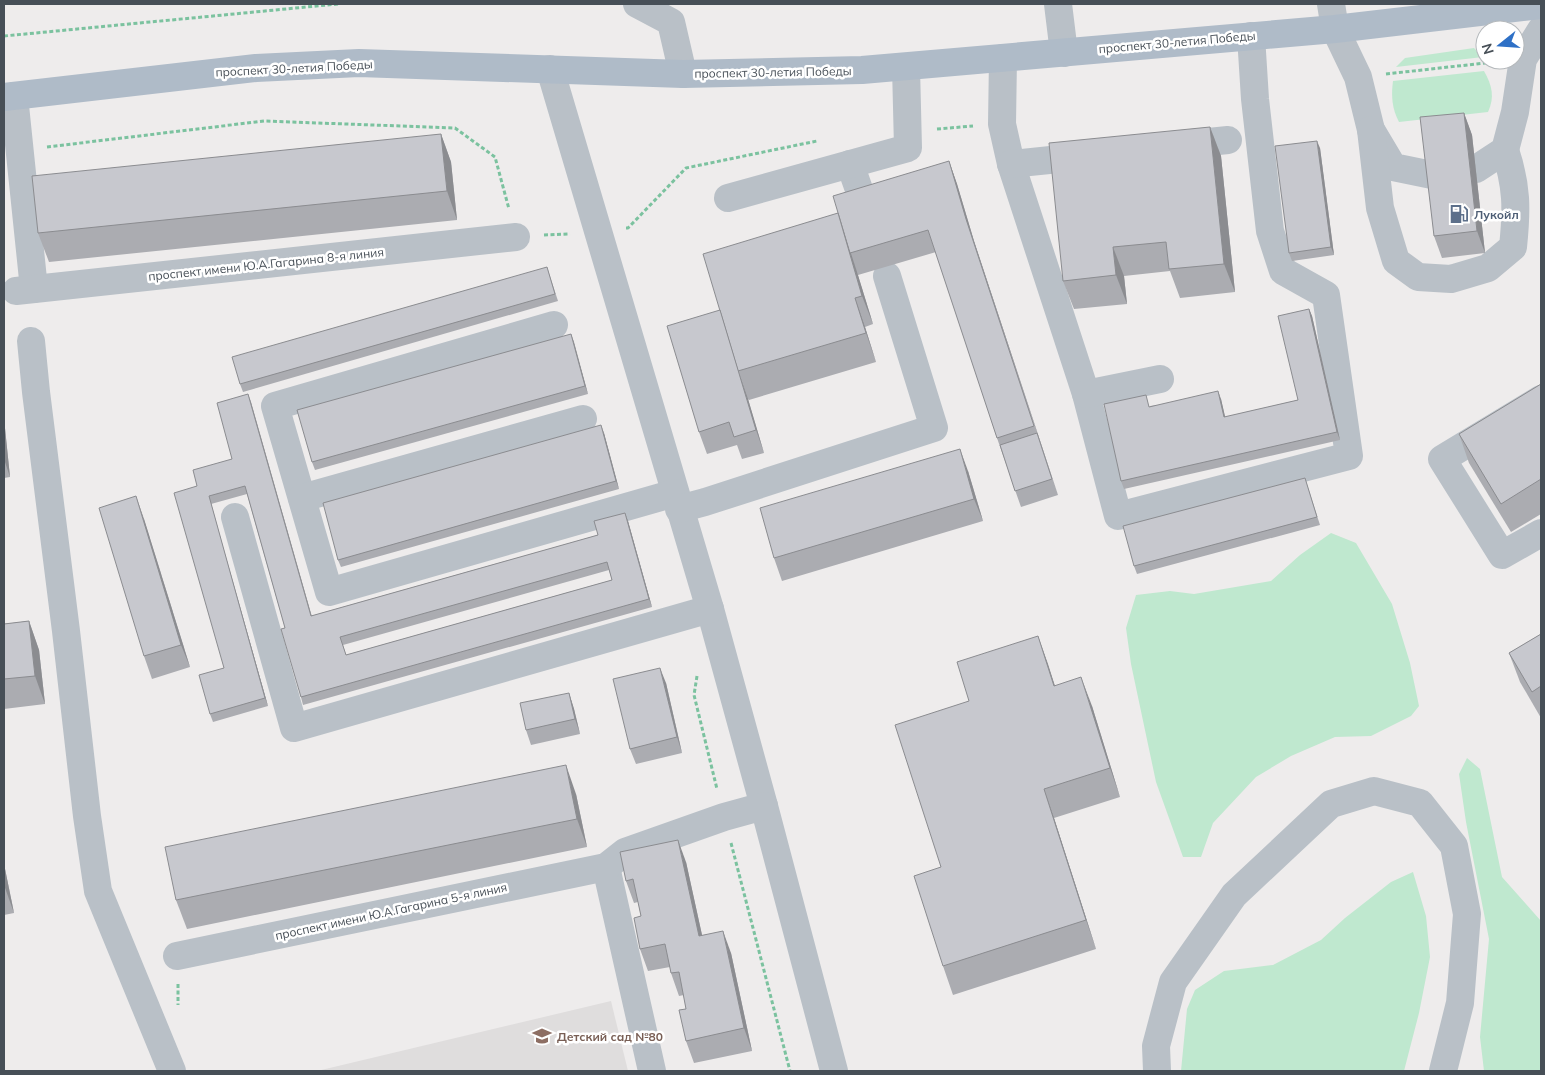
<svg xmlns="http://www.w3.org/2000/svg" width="1545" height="1075" font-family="Mulish,sans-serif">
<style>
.education{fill:#dfdddd}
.green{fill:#bfe8cf}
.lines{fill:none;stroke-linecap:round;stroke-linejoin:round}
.path{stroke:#7bc29f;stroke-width:3;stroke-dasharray:4 2.5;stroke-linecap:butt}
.minor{stroke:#b9c0c7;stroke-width:28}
.major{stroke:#afbbc8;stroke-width:28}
.wall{fill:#abacb1;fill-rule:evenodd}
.shaded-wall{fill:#8b8c90}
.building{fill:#c7c8ce;stroke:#8b8c90;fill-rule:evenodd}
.labels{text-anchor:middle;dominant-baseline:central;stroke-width:5;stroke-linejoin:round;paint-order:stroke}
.street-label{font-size:12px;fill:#474f57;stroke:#fff}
.service-label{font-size:12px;font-weight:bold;fill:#4e5e75;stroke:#fff;text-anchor:start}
.education-label{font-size:12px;font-weight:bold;fill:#785e54;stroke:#fff;text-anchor:start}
</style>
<rect width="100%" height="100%" fill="#eeecec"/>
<!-- education -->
<polygon class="education" points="611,1001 628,1071 317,1071"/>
<!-- green -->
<g class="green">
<polygon points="1474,48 1483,57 1396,67 1405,58"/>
<path d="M1484,71C1492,85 1495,97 1488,112L1399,122C1392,109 1391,96 1393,81Z"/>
<polygon points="1331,533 1356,543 1392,604 1410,663 1419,706 1411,716 1371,736 1335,737 1291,756 1256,777 1213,823 1201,857 1183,857 1156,782 1131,664 1126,628 1136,595 1170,591 1194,594 1271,581 1300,555"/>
<polygon points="1467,758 1480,769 1502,877 1541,921 1541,1071 1484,1071 1480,1037 1489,939 1466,822 1459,774"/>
<polygon points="1413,872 1426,916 1430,957 1419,1013 1404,1071 1181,1071 1187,1009 1195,990 1224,971 1273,965 1321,940 1345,918 1391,882"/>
</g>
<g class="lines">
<!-- path -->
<g class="path">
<polyline points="4,36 338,4"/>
<polyline points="1386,74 1494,62"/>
<polyline points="937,129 973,126"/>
<polyline points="47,147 264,121 455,128 495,157 509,209"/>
<polyline points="626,228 628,228 686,168 817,141"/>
<polyline points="544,235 570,234"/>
<polyline points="697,676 694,695 717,789"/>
<polyline points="731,843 790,1071"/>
<polyline points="178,984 178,1005"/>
</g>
<!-- minor -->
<g class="minor">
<polyline points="637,4 671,22 683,74"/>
<polyline points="1058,4 1064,53"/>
<polyline points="1331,4 1335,29 1358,77 1371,130 1393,167 1432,175"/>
<polyline points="1003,58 1002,124 1011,164 1086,394 1118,516 1349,456 1326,295 1283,271 1270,231 1255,99 1251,36"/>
<polyline points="550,69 710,609 764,806 834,1071"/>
<polyline points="14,96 34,289"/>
<path d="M1371,130L1380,208L1396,261L1418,277L1451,279L1488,268L1513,247C1517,209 1517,186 1505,150"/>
<polyline points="1179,145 1228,140"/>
<polyline points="850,164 863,201"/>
<polyline points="1011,164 1089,156"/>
<polyline points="1476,169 1505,150 1515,112 1523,59 1541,30"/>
<polyline points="728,198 908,148 906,67"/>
<polyline points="16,291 516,237"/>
<polyline points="554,325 275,406 329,592 675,493"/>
<polyline points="31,341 36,392 66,631 87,816 98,891 172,1071"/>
<polyline points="1086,394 1160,379"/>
<polyline points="1541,399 1442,459 1502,555 1541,533"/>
<polyline points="302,498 583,419"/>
<polyline points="679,509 705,502 934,428 887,276"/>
<polyline points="235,517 294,728 710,609"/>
<polyline points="606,867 652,1071"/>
<polyline points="177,956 606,867 625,852 724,817 764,806"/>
<polyline points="1157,1071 1156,1046 1173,982 1234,895 1331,804 1374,791 1420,803 1454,846 1467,914 1460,1003 1443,1071"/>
</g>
<!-- major -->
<polyline class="major" points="4,97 256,68 359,63 683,74 862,70 1335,29 1541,5"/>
</g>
<!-- wall -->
<g class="wall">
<polygon points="1464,113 1472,135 1485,253 1442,258 1434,236"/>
<polygon points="1210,127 1221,156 1235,292 1180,298 1170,271 1124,276 1127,304 1074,309 1063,281"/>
<polygon points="441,134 451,162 457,220 49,262 38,233"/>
<polygon points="1320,148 1334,255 1292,261 1289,253"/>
<polygon points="949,161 957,184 974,241 1058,495 1021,507 997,438 936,252 858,275 857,272 873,324 865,327 876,362 749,400 748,399 764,453 742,459 737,445 707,454 699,432 720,310"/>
<polygon points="547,267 558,301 243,392 240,384"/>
<polygon points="1309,309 1312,316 1340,440 1124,489 1121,481 1150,406 1221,399 1225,417 1298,400"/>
<polygon points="571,334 588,394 315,470 312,462"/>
<polygon points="1541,384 1541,514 1511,532 1469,463 1459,434"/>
<path d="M248,394L311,616L598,535L628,521L652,607L303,705L301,697L285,628L247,494L211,504L268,706L213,722L210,714L224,668L197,486L232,459ZM609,570L612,580L346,655L343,645Z"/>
<polygon points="4,418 10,477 4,478"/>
<polygon points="604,433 619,489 341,567 338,560"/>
<polygon points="968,471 983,521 782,581 774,558"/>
<polygon points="1305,478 1320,525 1137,574 1134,566"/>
<polygon points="144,519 190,667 152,679 144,656"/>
<polygon points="29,621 39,650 45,704 4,709 4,624"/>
<polygon points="1541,634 1541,718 1520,682 1509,653"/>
<polygon points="1038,636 1055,686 1092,706 1120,797 1054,818 1096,949 953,995 943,966 941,867"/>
<polygon points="666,683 682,753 636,764 630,749"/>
<polygon points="569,693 574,709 580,734 531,745 526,730"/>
<polygon points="576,794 587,847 187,929 176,900"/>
<polygon points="686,862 702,935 731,953 752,1051 694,1063 686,1041 686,1009 684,995 679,996 671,973 670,967 648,971 640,949 641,916 638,902 634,903 626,881"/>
<polygon points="4,864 14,913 4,915"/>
</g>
<!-- shaded-wall -->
<g class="shaded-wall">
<polygon points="1464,113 1472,135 1485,253 1477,231"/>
<polygon points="1210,127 1221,156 1235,292 1224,264"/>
<polygon points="441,134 451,162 457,220 447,191"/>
<polygon points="1317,141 1320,148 1334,255 1331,247"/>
<polygon points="949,161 957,184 974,241 1058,495 966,219"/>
<polygon points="838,213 857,272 873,324 862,296"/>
<polygon points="1113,247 1124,276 1127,304 1116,275"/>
<polygon points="855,298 865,327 876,362 866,333"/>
<polygon points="1309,309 1312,316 1340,440 1337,432"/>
<polygon points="571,334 574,342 588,394 585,386"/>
<polygon points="740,376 748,399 764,453 756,430"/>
<polygon points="1218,391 1221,399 1227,425 1224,417"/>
<polygon points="248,394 251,402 314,624 311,616"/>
<polygon points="4,418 4,419 10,477 4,459"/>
<polygon points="601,425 604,433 619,489 616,481"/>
<polygon points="960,449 968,471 983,521 974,499"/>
<polygon points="136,496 144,519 190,667 181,645"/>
<polygon points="209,496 211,504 268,706 265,698"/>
<polygon points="625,513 628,521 652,607 649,599"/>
<polygon points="29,621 39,650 45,704 35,676"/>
<polygon points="1038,636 1048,664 1064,715 1054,686"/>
<polygon points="660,668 666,683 682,753 677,737"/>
<polygon points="1081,677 1092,706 1120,797 1110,768"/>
<polygon points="569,693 574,709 580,734 575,719"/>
<polygon points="566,765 576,794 587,847 577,819"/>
<polygon points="1044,789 1054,818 1096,949 1086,920"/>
<polygon points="678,840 686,862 707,958 699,936"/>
<polygon points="4,864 14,913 4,885"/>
<polygon points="723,931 731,953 752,1051 744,1028"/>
</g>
<!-- building -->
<g class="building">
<polygon points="1464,113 1477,231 1434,236 1420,117"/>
<polygon points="1210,127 1224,264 1169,269 1166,242 1113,247 1116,275 1063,281 1049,143"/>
<polygon points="441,134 447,191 38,233 32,176"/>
<polygon points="1317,141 1331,247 1289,253 1275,146"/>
<polygon points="949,161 966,219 1034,426 997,438 928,230 850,253 833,196"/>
<polygon points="838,213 862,296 855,298 866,333 738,371 703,254"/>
<polygon points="547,267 555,294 240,384 232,357"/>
<polygon points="1309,309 1337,432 1121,481 1104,404 1146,395 1149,407 1218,391 1224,417 1298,400 1278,316"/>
<polygon points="720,310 756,430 734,437 729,422 699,432 667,326"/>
<polygon points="571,334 585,386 312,462 297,410"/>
<polygon points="1541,384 1541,479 1501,504 1459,434"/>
<path d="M248,394L311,616L598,535L594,521L625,513L649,599L301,697L281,629L285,628L245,486L209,496L265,698L210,714L199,675L224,668L174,493L197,486L193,470L232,459L217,403ZM607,562L612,580L346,655L340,637Z"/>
<polygon points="601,425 616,481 338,560 323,503"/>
<polygon points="1037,433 1052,479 1015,491 1000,445"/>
<polygon points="960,449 974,499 774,558 760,508"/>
<polygon points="1305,478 1317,517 1134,566 1123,526"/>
<polygon points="136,496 181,645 144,656 99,508"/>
<polygon points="29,621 35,676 4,679 4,624"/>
<polygon points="1541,634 1541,686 1532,692 1509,653"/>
<polygon points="1038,636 1054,686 1081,677 1110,768 1044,789 1086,920 943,966 914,876 941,867 895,725 969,701 957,662"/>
<polygon points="660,668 677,737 630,749 613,679"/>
<polygon points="569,693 575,719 526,730 520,703"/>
<polygon points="566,765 577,819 176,900 165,847"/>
<polygon points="678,840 699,936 723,931 744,1028 686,1041 679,1010 686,1009 679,972 671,973 665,944 640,949 634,918 641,916 633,879 626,881 620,852"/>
</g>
<!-- icons -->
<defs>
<g id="fuel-bare" transform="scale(1.5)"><path d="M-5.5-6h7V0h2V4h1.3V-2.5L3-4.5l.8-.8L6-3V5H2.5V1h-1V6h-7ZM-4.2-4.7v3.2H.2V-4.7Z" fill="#5c6f8a" stroke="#fff" stroke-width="2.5" paint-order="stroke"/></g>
<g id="school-bare" transform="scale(1.5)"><path d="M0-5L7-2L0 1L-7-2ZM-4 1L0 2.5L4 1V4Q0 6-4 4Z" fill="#8d6e63" stroke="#fff" stroke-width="2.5" paint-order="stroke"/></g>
</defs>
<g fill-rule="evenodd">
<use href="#fuel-bare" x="1459" y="214"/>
<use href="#school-bare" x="542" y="1036"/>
</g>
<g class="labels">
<!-- street labels -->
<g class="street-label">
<text transform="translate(1177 42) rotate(-5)">проспект 30-летия Победы</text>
<text transform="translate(294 68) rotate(-3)">проспект 30-летия Победы</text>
<text transform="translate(773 72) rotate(-1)">проспект 30-летия Победы</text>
<text transform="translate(266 264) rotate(-6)">проспект имени Ю.А.Гагарина 8-я линия</text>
<text transform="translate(391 911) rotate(-12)">проспект имени Ю.А.Гагарина 5-я линия</text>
</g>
<!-- service labels -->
<g class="service-label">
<text x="1474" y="214">Лукойл</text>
</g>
<!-- education labels -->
<g class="education-label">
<text x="557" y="1036">Детский сад №80</text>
</g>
</g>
<!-- border -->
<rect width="1545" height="1075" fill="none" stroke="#474f57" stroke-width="10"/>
<!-- north arrow -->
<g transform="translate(1500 45) rotate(253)"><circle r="24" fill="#ffffff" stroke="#b5b9bc"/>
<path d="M0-4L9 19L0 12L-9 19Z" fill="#2e70c6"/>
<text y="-8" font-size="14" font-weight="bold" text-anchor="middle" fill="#474f57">N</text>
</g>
</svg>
